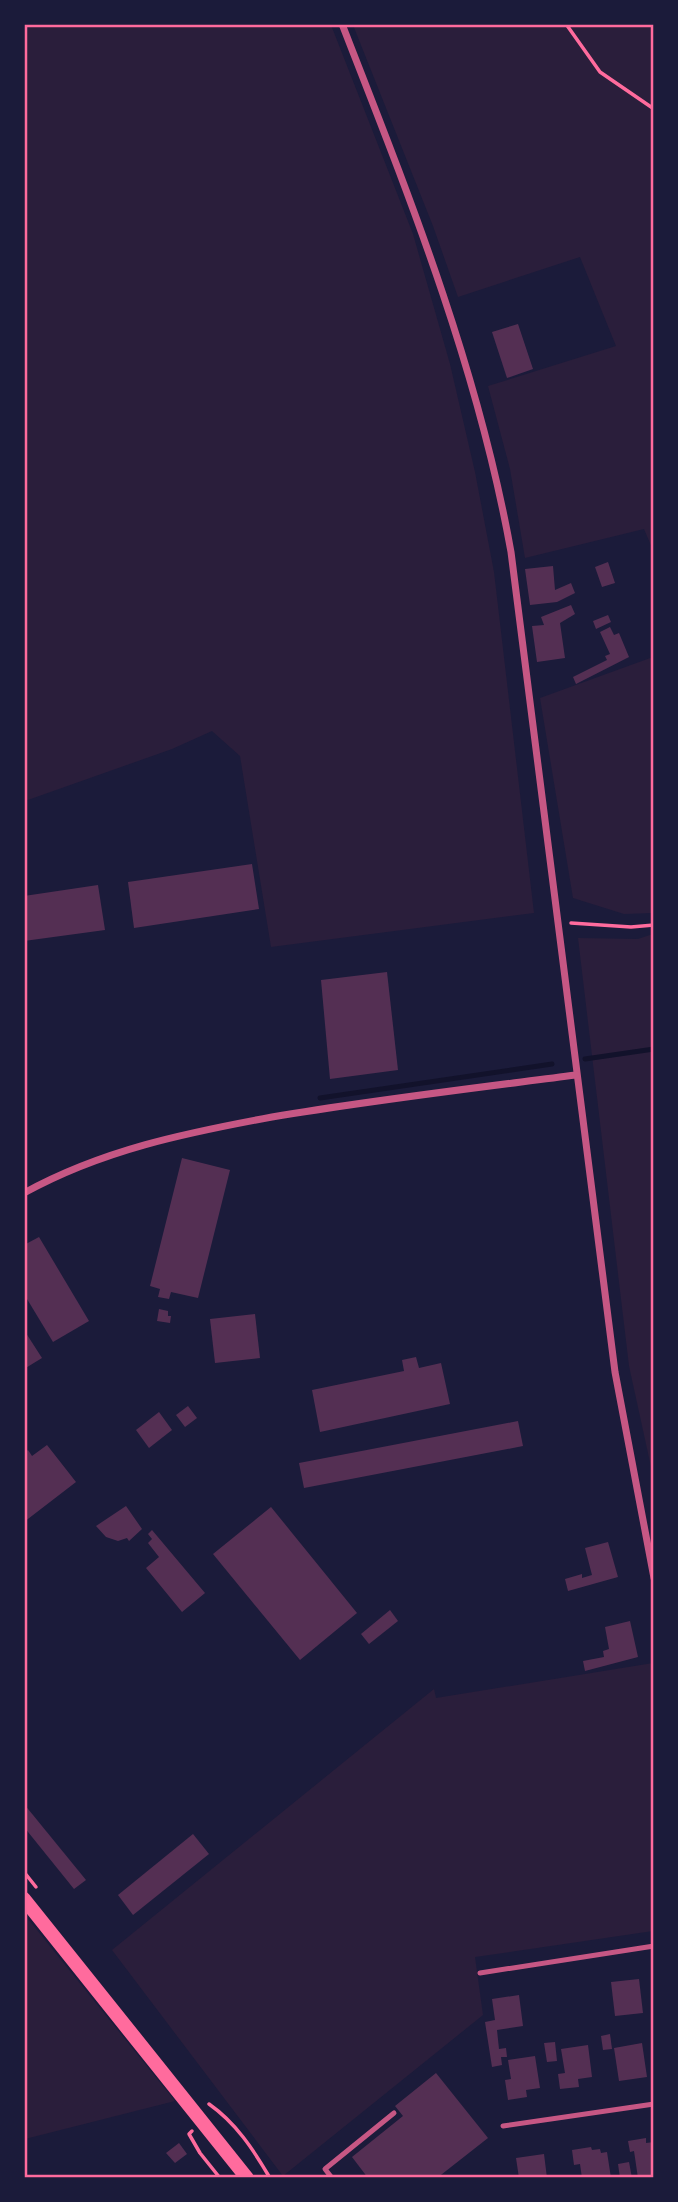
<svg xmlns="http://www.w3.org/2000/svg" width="678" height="2202" font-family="Jost,sans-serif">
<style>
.green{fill:#2a1e3b}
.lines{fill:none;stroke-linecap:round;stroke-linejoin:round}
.stream{stroke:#12122b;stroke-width:5}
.building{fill:#542f53}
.path{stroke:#ff6b9d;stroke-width:3.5}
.service{stroke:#c65784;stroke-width:5}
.minor{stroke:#c65784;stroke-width:7}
.secondary{stroke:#ff6b9d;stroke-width:14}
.neatline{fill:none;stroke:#ff6b9d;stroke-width:2.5}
</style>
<rect width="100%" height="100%" fill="#1b1b3a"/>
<!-- green -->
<g class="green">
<polygon points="25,24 331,25 413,234 450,364 475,472 494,572 534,913 271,947 240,756 212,731 172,749 25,801"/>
<polygon points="353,25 653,25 653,550 644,529 525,558 510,469 488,386 616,346 580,257 458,297 433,226"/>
<polygon points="653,657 653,913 624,914 573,898 540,698"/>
<polygon points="653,934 654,934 653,1476 629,1366 578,938 638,939"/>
<polygon points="653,1663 653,1931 475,1957 483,2015 283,2176 112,1950 434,1689 436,1698"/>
<polygon points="24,1914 175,2101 25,2139"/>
</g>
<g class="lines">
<!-- stream -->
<g class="stream">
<polyline points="585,1059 654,1049"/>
<polyline points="320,1098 552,1064"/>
</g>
</g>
<!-- building -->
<g class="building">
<polygon points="518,324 533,369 507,378 492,332"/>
<polygon points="608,562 615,583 602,587 595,567"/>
<polygon points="553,566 555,590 571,583 575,593 557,602 530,605 525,569"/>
<polygon points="571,605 575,614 560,623 565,658 537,662 532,626 544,625 541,617"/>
<polygon points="608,615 611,622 596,629 593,621"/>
<polygon points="610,627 614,635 619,633 629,657 576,684 573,677 607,660 605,656 610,654 600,632"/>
<polygon points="252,864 259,909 134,928 128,882"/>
<polygon points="98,885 105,930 24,941 24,896"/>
<polygon points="387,972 398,1070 330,1079 321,980"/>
<polygon points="182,1158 230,1170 198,1298 171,1292 169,1299 158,1297 160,1289 150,1286"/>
<polygon points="39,1237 89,1321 53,1342 24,1294 24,1245"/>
<polygon points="159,1309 168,1311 168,1316 171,1316 170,1323 157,1321"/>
<polygon points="255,1314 260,1358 215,1363 210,1319"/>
<polygon points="24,1330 42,1358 24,1369"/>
<polygon points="416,1357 419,1368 441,1363 450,1404 320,1432 312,1390 404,1371 402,1360"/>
<polygon points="188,1406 197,1418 185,1427 176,1415"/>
<polygon points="159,1412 172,1430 149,1448 136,1430"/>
<polygon points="518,1421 523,1446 304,1488 299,1463"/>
<polygon points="47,1445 76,1482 24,1522 24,1453 28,1450 32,1456"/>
<polygon points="126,1506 142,1529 129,1541 127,1538 118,1541 106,1537 96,1526"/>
<polygon points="271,1507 357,1613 300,1660 213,1554"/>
<polygon points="152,1530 205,1593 182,1612 146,1568 159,1557 148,1543 152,1539 148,1534"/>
<polygon points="608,1542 618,1577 568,1591 565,1579 582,1574 582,1578 592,1575 585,1548"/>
<polygon points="390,1610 398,1621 369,1644 361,1634"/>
<polygon points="630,1621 638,1657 585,1671 583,1661 604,1657 603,1651 609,1649 605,1627"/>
<polygon points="24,1804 86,1880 74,1889 24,1827"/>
<polygon points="193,1834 209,1854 133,1915 118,1895"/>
<polygon points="639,1979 643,2013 615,2016 611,1982"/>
<polygon points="519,1995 523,2026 497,2030 499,2049 506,2048 507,2057 501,2057 502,2065 492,2067 485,2022 495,2020 492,1999"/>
<polygon points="610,2034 612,2049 603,2050 601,2036"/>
<polygon points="555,2042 557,2061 547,2062 544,2043"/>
<polygon points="642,2043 647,2077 619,2081 614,2048"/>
<polygon points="588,2045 592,2077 578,2079 579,2087 560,2089 558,2074 565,2073 561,2049"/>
<polygon points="535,2056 540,2088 526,2090 527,2097 508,2100 505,2080 511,2079 508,2060"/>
<polygon points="436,2073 488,2138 437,2178 368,2178 352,2157 403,2116 395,2106"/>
<polygon points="646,2138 646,2143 654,2142 654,2176 638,2178 634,2151 630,2152 628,2141"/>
<polygon points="179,2143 187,2154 175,2163 166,2153"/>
<polygon points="591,2147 592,2150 600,2149 601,2153 607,2152 611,2178 582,2178 580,2164 574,2165 572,2150"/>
<polygon points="544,2154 547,2178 519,2178 516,2158"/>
<polygon points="629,2162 632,2178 620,2178 618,2164"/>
</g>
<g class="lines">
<!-- path -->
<g class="path">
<polyline points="566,24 600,72 654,109"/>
<polyline points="571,923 631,927 654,925"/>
<polyline points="24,1872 36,1887"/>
<path d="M209,2104C236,2123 253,2149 270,2178"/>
<polyline points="192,2131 189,2134 200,2153 220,2178"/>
</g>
<!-- service -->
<g class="service">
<polyline points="480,1973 654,1946"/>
<polyline points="503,2126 654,2104"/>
<polyline points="332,2178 325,2169 394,2113"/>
</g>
<!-- minor -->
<g class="minor">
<path d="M342,24C410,198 478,368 511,552L615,1372L654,1578"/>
<path d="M24,1193C102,1150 185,1133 272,1117C373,1100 475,1088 576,1075"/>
</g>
<!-- secondary -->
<polyline class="secondary" points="24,1899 247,2178"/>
</g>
<!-- border -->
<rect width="678" height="2202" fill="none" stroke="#1b1b3a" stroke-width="52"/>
<rect x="26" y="26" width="626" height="2150" class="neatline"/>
</svg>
